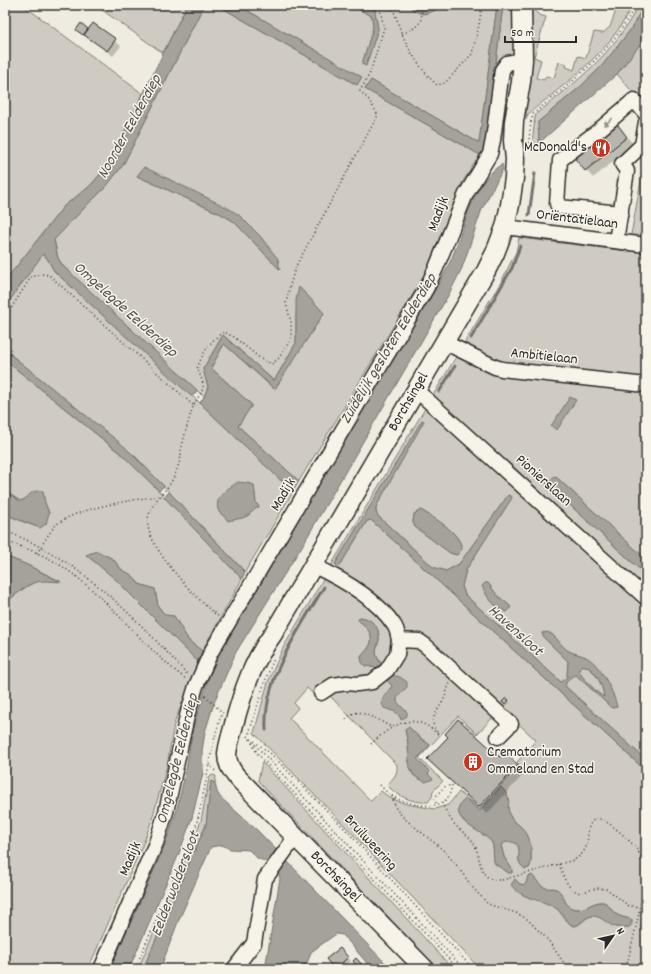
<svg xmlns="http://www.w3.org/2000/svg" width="651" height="974" font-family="Dekko,sans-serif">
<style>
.green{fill:#cfcbc2;stroke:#7d7b76;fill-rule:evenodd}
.water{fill:#a4a29a;stroke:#74726e;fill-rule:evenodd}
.shadow{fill:#0003}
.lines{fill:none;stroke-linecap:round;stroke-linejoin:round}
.stream{stroke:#74726e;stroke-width:3}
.building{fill:#b8b5ae;stroke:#2b2b2b}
.minor-casing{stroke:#2b2b2b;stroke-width:17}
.major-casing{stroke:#2b2b2b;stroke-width:21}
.path{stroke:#2b2b2b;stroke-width:1.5;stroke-dasharray:1 3;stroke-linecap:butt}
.minor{stroke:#f7f3e8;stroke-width:14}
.major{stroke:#f7f3e8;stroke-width:18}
.oneway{fill:#918f8a}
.labels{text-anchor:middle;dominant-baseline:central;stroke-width:3;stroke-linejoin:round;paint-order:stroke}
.poi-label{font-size:15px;fill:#2b2b2b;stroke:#f7f3e8;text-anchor:end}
.street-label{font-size:15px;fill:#2b2b2b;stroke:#f7f3e8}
.water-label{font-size:16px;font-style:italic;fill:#555552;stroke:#f7f3e8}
</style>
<rect width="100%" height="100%" fill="#efebe0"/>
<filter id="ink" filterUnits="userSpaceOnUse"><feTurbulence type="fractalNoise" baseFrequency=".025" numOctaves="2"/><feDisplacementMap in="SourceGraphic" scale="8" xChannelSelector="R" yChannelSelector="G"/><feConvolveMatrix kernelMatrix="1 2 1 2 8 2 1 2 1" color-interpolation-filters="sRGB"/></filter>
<g filter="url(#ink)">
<!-- green -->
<g class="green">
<polygon points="10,5 23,5 143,94 113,155 102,172 90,186 64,206 5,281 5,11"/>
<polygon points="95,5 187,5 163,53"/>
<path d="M204,5H217L357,85L361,77L238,5H350L372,16L373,28L362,64L365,65L378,29L374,5H409L414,11L423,14L430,12L442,5H497L479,143L371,80L365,89L480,155L462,183L424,276L299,481L238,426L252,405L211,368L224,344L274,389L324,313L299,287L296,315V343L274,381L223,335L203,369L208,387L204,397L63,266L58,258L54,239L88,204L105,188L123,165ZM137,176L239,215L260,236L280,269L241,229L233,221L221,214Z"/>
<polygon points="503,5 516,5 517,52 496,63"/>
<path d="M526,5H535L536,12L539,15L546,17L534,57L541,60L536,78L544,80L546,76L554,78L559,62L567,64L566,67L574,70L578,56L586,58L594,32L603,33L610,27L618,5L627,7L628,5H632C612,51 566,83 528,114L526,120L527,69Z"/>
<path d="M638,5H644L631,29L601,67L580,87L538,122L539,143L532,145L535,117L536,114C575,83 616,52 638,5Z"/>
<polygon points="646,36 646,108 617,74"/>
<path d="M646,153V559L555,476L546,483L646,575V760L565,686C566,680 571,676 576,675L612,708L616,707C614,693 599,663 585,657C579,654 572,654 565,649C560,644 556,637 550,633H542L544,638L568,661L567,677L561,682L465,595L462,586L466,570L511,498V496H508L459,564L446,571L433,567L378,516L376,512V507L423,421V420L335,564L337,566L339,567L367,521L371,520L646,771V921H642L640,927L646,929V969H480L346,827L254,733L268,682L283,648L325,576C350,591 408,618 392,655C388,663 380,673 372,677C365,681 359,680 351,679C337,677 323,684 312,693L307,688L294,703L298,708L289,718L371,801L381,791L390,798L406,804L435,809L448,805L459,792L480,809L519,765L517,762L536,740L430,642L417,637L402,634L399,625L388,610L329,569L502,280L516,252L519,238L628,251ZM421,510C435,519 459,531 462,549L456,555L450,553L415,527L413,522L414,514ZM485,583H488L497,595L510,606V609L507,612C495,608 487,598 483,586ZM360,617C371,618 380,627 379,639C379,643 376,647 376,652C376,656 379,660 381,664L378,668L365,666L362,662L361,657C363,653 367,651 369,647C376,636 366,626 358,620ZM501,787C513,799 505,803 510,816C512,820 516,823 519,825C528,833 531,841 531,853C531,859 532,863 529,868L525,869C515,861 521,858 519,849C516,839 507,840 501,845L504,857L512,869V872L509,873L495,864C492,857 495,850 492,843C487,832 451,822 460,805C461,803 464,801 466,799L480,811ZM532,876C537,880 540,886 546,888C550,889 554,887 558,890C566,896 563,908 576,909C586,910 593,901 603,902C609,903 611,911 616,914C620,917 626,918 631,919L632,921V925L629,927C624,927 619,928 614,926C606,923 601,915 592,916C585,917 581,926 574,926C569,926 560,911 555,907C540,898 522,900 512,885L515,879L520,884L524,885L526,883L528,877Z"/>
<path d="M42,254L47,258L54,271L200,403L293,492L245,572L136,457L5,350V307ZM247,483L254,485L256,503L259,507L254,509L223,515L219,512Z"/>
<path d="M5,360L133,464L242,579L202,651L189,641L174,616L165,615L158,606L155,589L139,584L132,575L122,570L113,559L97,551L87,555L114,578L198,662L174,724L167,766L152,819L144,842L88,969H5V602C18,595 27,582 44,580C49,580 55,582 60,581L25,564L5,556V514L26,523L40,528L49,513L45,503L25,499L20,501L5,491Z"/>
<path d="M414,644L496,714L477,734L458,716L419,758L443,781L433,791L432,797L428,802C412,803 397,796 387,785C393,778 398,775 397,765L330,696V693L332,690L362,688L402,645ZM390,683L407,687C399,695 391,699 403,708L401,719C399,713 395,711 389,710L385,695L392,686ZM405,730L413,732L430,745L417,759L430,772L428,774L433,779H419L413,775L409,766L408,744Z"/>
<path d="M582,665C595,668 603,685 604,697L599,694L578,672L579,668Z"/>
<polygon points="262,762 453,969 438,969 258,781"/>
<polygon points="212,775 216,776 215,783 211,781 206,825 143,969 138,969 201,821 209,778"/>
</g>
<!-- water -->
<g class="water">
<polygon points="187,5 204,5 123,165 105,188 88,204 54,240 58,258 63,266 197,390 195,394 191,396 54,271 47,258 43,254 5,307 5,281 64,206 90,186 102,172 113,155"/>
<polygon points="217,5 238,5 362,77 357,85"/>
<polygon points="350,5 374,5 378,29 366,66 362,64 373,28 372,16"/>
<path d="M409,5H442C431,15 419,17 409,5Z"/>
<polygon points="497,5 503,5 486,146 480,155 365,89 371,80 479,143"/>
<polygon points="644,5 646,5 646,36 645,38 617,74 539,143 538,122 580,87 601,67 631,29"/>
<path d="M502,164L503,169L482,209L462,268L449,294L302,546L236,652L215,700L205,732L202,751L203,773L192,818L178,856L129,969H110L163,850L176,813L186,770L193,728L197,715L209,677L219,652L237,619L437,287C441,279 446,271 450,262C465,230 470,184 502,164Z"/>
<polygon points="144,167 228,208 239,215 260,236 278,259 280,270 241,229 233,221 221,214 137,176"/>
<polygon points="299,287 324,313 275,389 224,344 211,368 252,405 238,426 299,481 293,492 200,403 204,397 208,387 203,369 223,335 274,381 296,343 296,300"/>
<polygon points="5,350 125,447 164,486 159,491 121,454 5,360"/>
<polygon points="570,397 576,400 557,430 551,426"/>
<path d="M422,420L424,421L376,507V512L378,516L433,567L446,571L459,564L508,495L511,496L512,498L466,570L462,586L465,595L561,682L567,677L568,661L544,638L542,633C553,629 558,643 566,649C572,654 580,654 586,657C600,664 614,692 617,707L612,708L576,675C571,676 566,680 565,686L646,760V771L371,520L367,521L339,567L335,564ZM582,665C595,667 603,686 604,697C598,694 580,677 579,670Z"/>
<polygon points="555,476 646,559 646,575 546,483"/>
<path d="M238,482L247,483L254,485L256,503L259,507C255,509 254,510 251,513C246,519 235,519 228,521C226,518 221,514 219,512C212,497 229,488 238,482Z"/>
<path d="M5,491L20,501C32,497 27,490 43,491L45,503L49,513L46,524L40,528L5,514Z"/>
<polygon points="169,492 245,572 242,579 164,497"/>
<path d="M421,510C435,519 459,531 462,549L457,555L450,553L415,527L413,522L414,514Z"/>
<polygon points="97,551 113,559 122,570 132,575 139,584 155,589 158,606 165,615 174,616 189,641 202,651 198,662 114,578 86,555"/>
<path d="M5,556L25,564L61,582C49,581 37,579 26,587C19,591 13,598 5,602Z"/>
<path d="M485,583H488L497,595L510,606V609L507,612C495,608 487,598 482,586Z"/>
<path d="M360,617C371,618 380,627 379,639C379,643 376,647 376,652C376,656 379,660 381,664L378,668L365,666L362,662L361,657C363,653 367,651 369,647C376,636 366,626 358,620Z"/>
<path d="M392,675L400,677L407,682V687C394,701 393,698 407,712V716L401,720C399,711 392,711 384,708C378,698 388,694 392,686L386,679Z"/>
<path d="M409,727L421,739L430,745L417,759L430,772L428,774L433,779L426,782C405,774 410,763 408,745C408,740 406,735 405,730Z"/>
<polygon points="211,781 215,783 217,792 220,797 259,832 391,969 372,969 343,935 336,934 311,952 305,969 265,969 280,878 278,872 267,862 257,858 249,850 230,849 222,845 211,847 178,922 160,969 143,969 206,825"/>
<path d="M501,787C515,801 504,805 511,818C513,821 517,824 520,826C529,834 531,842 531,854C531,859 532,863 529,868L525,869C522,866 520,865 519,861C518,857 519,854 519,850C518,840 507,840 501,845L504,857L512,869V873H509L495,864C492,857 495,850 492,843C486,832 451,823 460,805C461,803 464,800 466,799L480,811Z"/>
<path d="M532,875C537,880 540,886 546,888C550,889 554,887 558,890C566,896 563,908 576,909C586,910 593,901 603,902C609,903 611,911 616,914C620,917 626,918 631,919L632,921L629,927C624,927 618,928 613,926C606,923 601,916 593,916C585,916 581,924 574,926C565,923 563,912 554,907C539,898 522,900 511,885L515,879L520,884L524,885L526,883L528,877Z"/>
</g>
<!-- shadow -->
<g class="shadow">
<polygon points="93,24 121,46 113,56 86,35 85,36 79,32 82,25 89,30"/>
<polygon points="615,123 634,145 593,178 586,170"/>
<polygon points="506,699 510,703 507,705 503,702"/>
<polygon points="500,759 518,765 525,773 487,814 436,766"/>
<polygon points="343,952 351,961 342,969 335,969 327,960"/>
</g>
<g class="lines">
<!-- stream -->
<g class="stream">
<polyline points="529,215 535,173"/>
<polyline points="471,338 512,268 520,246"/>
<polyline points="439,392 455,366"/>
<path d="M266,730C263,678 299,630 324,587"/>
</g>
</g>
<!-- building -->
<g class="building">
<polygon points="81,23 88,29 83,35 76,30"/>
<polygon points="93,23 116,39 107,51 84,35"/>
<polygon points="615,121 627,137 585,171 572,155"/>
<polygon points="506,698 509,700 505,705 502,702"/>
<polygon points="458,719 500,757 504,752 518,765 479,807 427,759 448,737 445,734"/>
<polygon points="340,948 348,957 343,962 343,963 342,962 339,965 340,966 339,965 334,969 326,959"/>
<polygon points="356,958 366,969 359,969 353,961"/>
</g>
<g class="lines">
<!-- minor casing -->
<g class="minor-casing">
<g id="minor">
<polyline points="621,213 559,207 557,204 560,160 599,130 634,100 646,114"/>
<polyline points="505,227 646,245"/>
<polyline points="616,241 627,171 622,164 642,145 646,122"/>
<polyline points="444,342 495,367 502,369 646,385"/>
<polyline points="416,391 425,398 646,598"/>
<path d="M312,565C340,578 377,599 394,625C397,629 398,635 399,640L419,641L426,646L511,724L498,737"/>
<polyline points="321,693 333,685 347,683 357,684 372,682 387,670 397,654 399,640"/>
<polyline points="101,969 156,843 166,812 187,716 196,686 211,652 426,289 436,268 466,194 490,154 493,140 502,70 507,63 523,60"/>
<polyline points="234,969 254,943 265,879 296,836"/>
</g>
</g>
<!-- major casing -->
<g class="major-casing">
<path id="major" d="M425,969L236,776C231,770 227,762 227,754C228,744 232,733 234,724C243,691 253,661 273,634L486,271L495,253L505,227L510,205L514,178L515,159L513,141L514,121L521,82L523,60L522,5"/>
</g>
<!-- path -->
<g class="path">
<path d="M391,5C396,14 398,25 402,34C410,53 422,71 437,85L445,83L472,54L479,25L482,5"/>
<path d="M402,34C418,27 424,24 421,5"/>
<path d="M531,122L533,114C571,82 614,51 635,5"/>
<polyline points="528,147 531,122"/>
<polyline points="5,318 31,277 42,274 49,275 194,406"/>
<path d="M5,531C79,558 136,618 188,675"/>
<path d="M5,541C20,546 34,551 48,558C102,587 137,643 186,679"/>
<path d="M37,553C43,544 49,532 56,525C75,508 133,500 159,496"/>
<path d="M218,616C199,602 142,543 148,518C151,505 159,497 167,488C172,482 177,471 179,463C181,460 181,455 181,451C184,438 187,424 192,410C199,390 210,393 197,369C202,354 210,340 224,332L234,337L261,359L272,364L279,358L291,339V322L286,303L290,285L296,266L378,115L369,100L360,91L370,73L384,28L379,5"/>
<polyline points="205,696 223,713"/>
<polyline points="346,719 352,714 359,712 377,719 391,727"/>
<path d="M437,732C428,720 437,712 443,701C446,695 447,689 450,683"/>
<polyline points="247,736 464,969"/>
<polyline points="248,737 265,681 274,659"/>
<polyline points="251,739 270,753 345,829 473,969"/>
<polyline points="252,743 257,753 264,761 458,969"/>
<path d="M371,744C384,732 404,715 423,724C429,726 434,731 439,735"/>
<polyline points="209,764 217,773"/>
<path d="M380,785C384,789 388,794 392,796C403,803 429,809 441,803C448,800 451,792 452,785L444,787L435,797L436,804"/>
<polyline points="392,796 396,809 405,819 442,849 455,863 473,888 488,904 516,913 527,919 548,940 568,969"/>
<path d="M442,803C446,811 450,820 457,827C462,832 469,836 473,842C483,857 475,882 502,880L574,860C598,846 579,827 597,818C607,821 614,827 622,834C629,841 636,846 640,855C651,878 633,936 628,961L624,969"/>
<polyline points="559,864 565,880 571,889 580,893 597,888 607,889 629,906 640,907"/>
<path d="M135,969L195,829C206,791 209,751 222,713"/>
</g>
<!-- minor -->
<use href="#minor" class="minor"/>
<!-- major -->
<use href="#major" class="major"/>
</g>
<!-- one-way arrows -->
<defs><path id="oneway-solid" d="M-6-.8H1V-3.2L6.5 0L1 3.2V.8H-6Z"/></defs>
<use class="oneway" href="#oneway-solid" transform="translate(608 122) rotate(141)"/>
</g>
<!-- icons -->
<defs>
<g id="restaurant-disc" transform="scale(1)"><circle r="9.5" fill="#c8321e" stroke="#f7f3e8"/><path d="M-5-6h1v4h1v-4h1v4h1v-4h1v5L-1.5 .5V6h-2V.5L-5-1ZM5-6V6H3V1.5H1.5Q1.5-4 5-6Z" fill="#fff"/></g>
<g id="building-disc" transform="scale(1)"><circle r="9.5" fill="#c8321e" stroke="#f7f3e8"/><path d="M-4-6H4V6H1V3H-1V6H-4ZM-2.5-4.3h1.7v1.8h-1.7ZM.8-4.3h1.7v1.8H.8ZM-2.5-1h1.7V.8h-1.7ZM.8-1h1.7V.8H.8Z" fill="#fff"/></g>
</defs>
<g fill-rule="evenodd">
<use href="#restaurant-disc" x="601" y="148"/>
<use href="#building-disc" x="473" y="762"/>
</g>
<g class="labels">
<!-- poi labels -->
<g class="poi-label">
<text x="587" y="148">McDonald's</text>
<text x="487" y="753" text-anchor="start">Crematorium<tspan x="487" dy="17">Ommeland en Stad</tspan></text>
</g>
<!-- street labels -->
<g class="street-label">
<text transform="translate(439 214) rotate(-69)">Madijk</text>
<text transform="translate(577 220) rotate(7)">Oriëntatielaan</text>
<text transform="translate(544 357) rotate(6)">Ambitielaan</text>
<text transform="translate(409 402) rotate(-60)">Borchsingel</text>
<text transform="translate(543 481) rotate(42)">Pionierslaan</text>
<text transform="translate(284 495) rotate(-59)">Madijk</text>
<text transform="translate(370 843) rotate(47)">Bruilweering</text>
<text transform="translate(131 859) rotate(-67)">Madijk</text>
<text transform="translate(335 877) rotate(46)">Borchsingel</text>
</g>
<!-- water labels -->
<g class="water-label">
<text transform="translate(130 127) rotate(-61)">Noorder Eelderdiep</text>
<text transform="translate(125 310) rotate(42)">Omgelegde Eelderdiep</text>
<text transform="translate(389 349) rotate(-59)">Zuidelijk gesloten Eelderdiep</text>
<text transform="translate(515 631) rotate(42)">Havensloot</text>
<text transform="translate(178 759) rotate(-76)">Omgelegde Eelderdiep</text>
<text transform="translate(176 884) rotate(-69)">Eelderwoldersloot</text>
</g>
</g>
<!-- margin -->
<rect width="651" height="974" fill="none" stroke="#f7f3e8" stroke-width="20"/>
<rect x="10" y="10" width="631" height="954" fill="none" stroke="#2b2b2b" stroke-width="1.5" filter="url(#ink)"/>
<!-- north arrow -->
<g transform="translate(613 936) rotate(56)" stroke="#f7f3e8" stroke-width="3" paint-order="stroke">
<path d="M0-3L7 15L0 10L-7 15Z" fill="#2b2b2b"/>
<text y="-6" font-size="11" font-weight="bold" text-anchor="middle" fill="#2b2b2b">N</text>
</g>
<!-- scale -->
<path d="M505 36v6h71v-6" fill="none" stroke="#2b2b2b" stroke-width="2"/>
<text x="511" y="36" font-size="12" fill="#2b2b2b" stroke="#f7f3e8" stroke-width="3" paint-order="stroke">50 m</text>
</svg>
